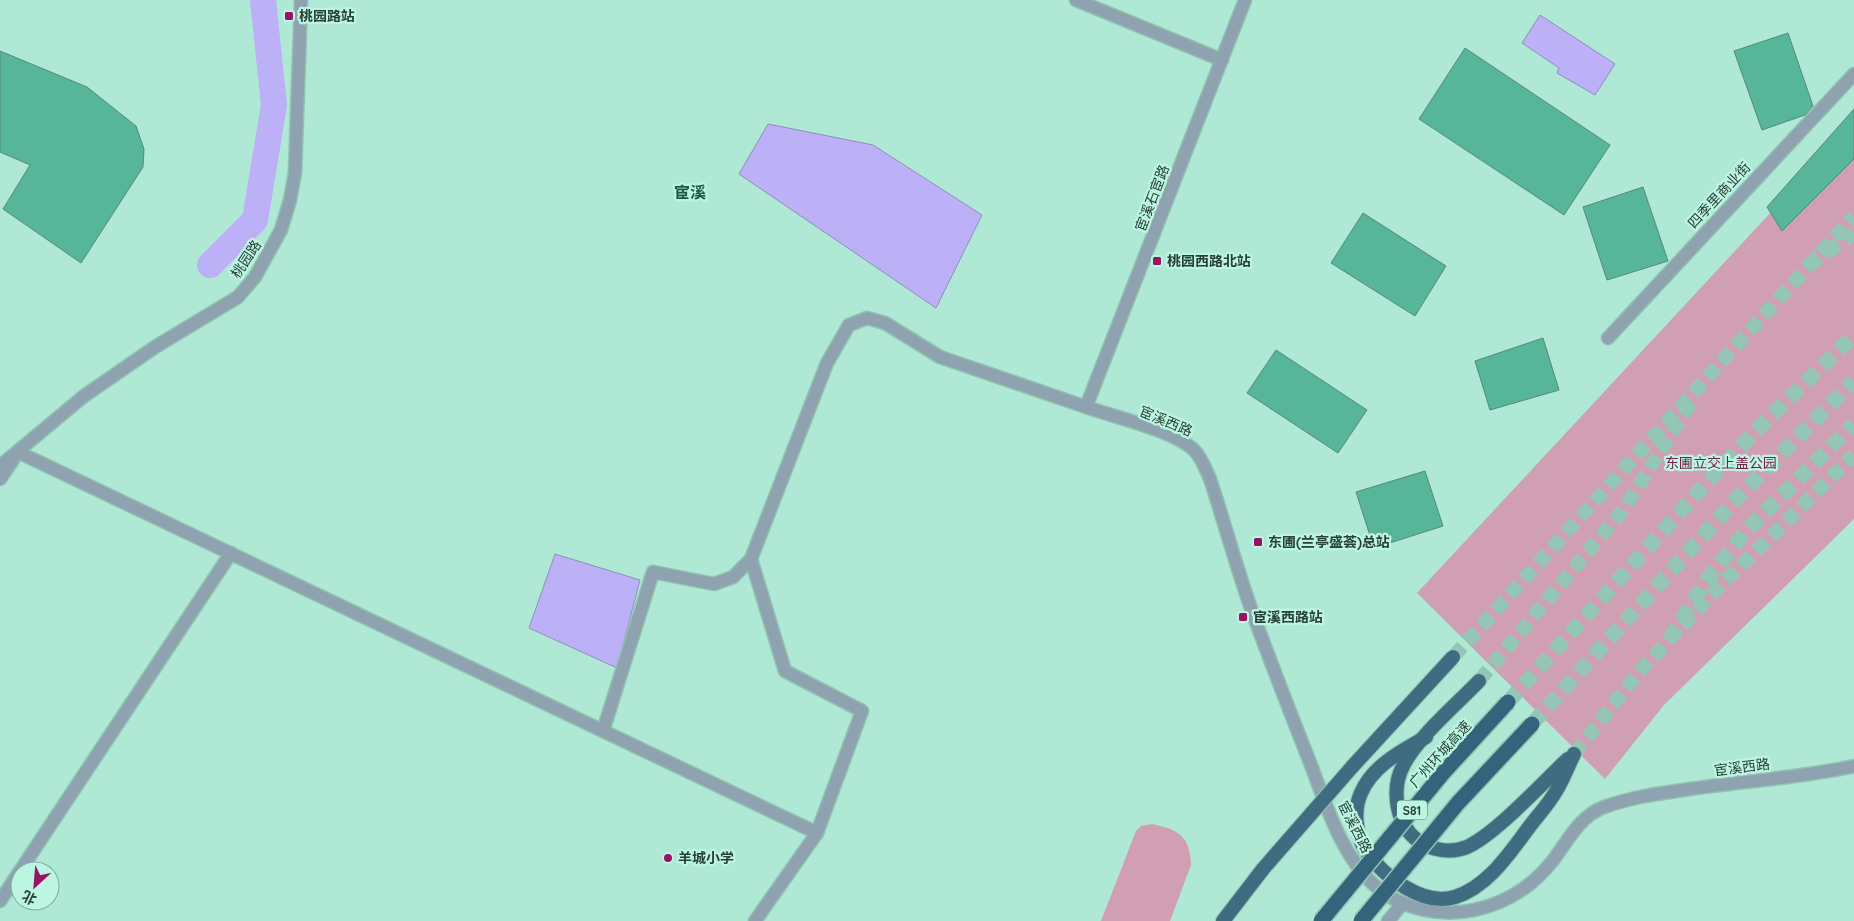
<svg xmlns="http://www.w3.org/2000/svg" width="1854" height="921" font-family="Quicksand,'Noto Sans SC',sans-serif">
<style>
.green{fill:#d09fb3}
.water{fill:#bcb0f6;stroke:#8f8ebd}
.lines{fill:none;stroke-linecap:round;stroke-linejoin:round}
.river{stroke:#bcb0f6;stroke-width:26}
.building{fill:#57b59a;stroke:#548b7a}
.trunk-tunnel{stroke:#94c6b5;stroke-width:14;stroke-dasharray:14 7;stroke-linecap:butt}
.motorway-tunnel{stroke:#94c6b5;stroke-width:15;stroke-dasharray:15 8;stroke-linecap:butt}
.pedestrian-casing{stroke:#91c3b2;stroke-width:15}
.minor-casing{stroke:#91c3b2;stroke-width:15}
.tertiary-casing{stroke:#91c3b2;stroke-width:15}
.trunk-casing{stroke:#91c3b2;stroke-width:16}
.pedestrian{stroke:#8ea3af;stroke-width:12}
.minor{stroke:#8ea3af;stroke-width:12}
.tertiary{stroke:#8ea3af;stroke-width:12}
.trunk{stroke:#406c82;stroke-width:14}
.trunk-bridge-casing{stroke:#91c3b2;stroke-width:16;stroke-linecap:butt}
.motorway-bridge-casing{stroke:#91c3b2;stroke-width:18;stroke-linecap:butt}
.trunk-bridge{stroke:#406c82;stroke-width:14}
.motorway-bridge{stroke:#34647c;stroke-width:15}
.poi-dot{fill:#9b1262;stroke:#bcf6e2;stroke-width:2}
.labels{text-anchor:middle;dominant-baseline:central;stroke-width:4.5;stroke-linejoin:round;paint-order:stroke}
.shield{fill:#bcf6e2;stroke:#54766a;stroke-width:1}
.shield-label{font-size:12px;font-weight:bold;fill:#273f37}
.poi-label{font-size:14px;font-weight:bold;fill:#273f37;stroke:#bcf6e2;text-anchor:start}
.street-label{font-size:14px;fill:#273f37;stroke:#bcf6e2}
.park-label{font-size:14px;fill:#741e4c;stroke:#bcf6e2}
.quarter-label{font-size:16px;font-weight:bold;fill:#1f5748;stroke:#bcf6e2}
</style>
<rect width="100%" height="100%" fill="#afe8d5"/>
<!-- green -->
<g class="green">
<polygon points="1854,123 1854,519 1664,705 1605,779 1417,593"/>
<path d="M1152,824C1178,829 1190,836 1191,865L1170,921H1101L1136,831L1141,826Z"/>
</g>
<!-- water -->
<g class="water">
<polygon points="1540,15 1615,64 1595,95 1557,73 1559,68 1522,43"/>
<polygon points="768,124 873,145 982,215 936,308 739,174"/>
<polygon points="555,554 640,580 617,668 529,628"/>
</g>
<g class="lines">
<!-- river -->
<polyline class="river" points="210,265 255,220 274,105 263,0"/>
</g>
<!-- building -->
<g class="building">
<polygon points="1788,33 1813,106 1805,115 1762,130 1734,51"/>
<polygon points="1465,48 1610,145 1564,215 1419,119"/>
<polygon points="0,51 87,87 136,126 144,149 143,167 81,263 3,209 30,165 0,152"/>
<polygon points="1854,109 1854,159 1782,231 1767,207"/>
<polygon points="1643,187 1668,261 1607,280 1583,207"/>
<polygon points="1363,213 1446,266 1415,316 1331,263"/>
<polygon points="1543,338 1559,390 1490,410 1475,361"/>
<polygon points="1276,350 1367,410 1338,453 1247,393"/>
<polygon points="1425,471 1443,526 1374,548 1356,492"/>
</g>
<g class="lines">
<!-- trunk-tunnel -->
<g class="trunk-tunnel">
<polyline points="1453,657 1854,216"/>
<polyline points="1479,681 1623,510 1691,403"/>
<polyline points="1574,754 1640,671 1711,595 1854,455"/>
</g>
<!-- motorway-tunnel -->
<g class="motorway-tunnel">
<polyline points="1807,266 1854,233"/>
<polyline points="1669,640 1705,582 1746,531 1854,424"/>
<polyline points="1508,702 1698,492 1756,431 1854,335"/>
<polyline points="1532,724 1739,496 1854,381"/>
</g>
<!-- pedestrian casing -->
<g class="pedestrian-casing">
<polyline id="pedestrian" points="1608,338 1854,74"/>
</g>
<!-- minor casing -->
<g class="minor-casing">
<g id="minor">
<polyline points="1076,0 1222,60"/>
<polyline points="18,452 817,833"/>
<polyline points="603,731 653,572 714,584 733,577 751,559"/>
<polyline points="0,901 231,553"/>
<polyline points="755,921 817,833 862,711 785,671 751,559 827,363 849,325 867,318 885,323 940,357 1086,407"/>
<polyline points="1388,921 1403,903"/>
</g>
</g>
<!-- tertiary casing -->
<g class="tertiary-casing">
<g id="tertiary">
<path d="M1245,0L1086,407C1114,417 1172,430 1193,449C1201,456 1206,470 1210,479C1225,524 1237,570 1253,614C1271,663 1290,712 1309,760C1325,801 1340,854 1374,885C1401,909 1439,917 1474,910C1508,903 1534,885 1554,859C1569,839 1580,816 1604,807C1632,797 1661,793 1690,789C1744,781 1800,778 1854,766"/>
<polyline points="0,466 84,396 155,347 238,297 255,277 281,230 290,200 295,173 301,0"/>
<polyline points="0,479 13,460"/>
</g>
</g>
<!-- trunk casing -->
<g class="trunk-casing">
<g id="trunk">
<path d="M1479,681C1457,704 1416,739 1403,766C1391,789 1396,824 1417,840C1431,850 1450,854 1467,847C1497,833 1542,783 1568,759"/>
<path d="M1426,737C1402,751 1373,765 1361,793C1353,810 1356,836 1366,851C1383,876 1423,907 1455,897C1490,886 1512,849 1533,822C1541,812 1550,802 1556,791C1563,780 1568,766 1574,754"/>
<polyline points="1223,921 1263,869"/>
</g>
</g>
<!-- pedestrian -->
<use href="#pedestrian" class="pedestrian"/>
<!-- minor -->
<use href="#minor" class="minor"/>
<!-- tertiary -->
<use href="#tertiary" class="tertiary"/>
<!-- trunk -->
<use href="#trunk" class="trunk"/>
<!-- trunk-bridge casing -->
<g class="trunk-bridge-casing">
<polyline id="trunk-bridge" points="1263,869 1352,767 1453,657"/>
</g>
<!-- motorway-bridge casing -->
<g class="motorway-bridge-casing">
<g id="motorway-bridge">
<polyline points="1321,921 1443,773 1508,702"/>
<polyline points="1361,921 1458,803 1532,724"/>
</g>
</g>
<!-- trunk-bridge -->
<use href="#trunk-bridge" class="trunk-bridge"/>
<!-- motorway-bridge -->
<use href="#motorway-bridge" class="motorway-bridge"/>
</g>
<!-- markers -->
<g class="poi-dot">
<rect x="284" y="11" width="10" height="10" rx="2.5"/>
<rect x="1152" y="256" width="10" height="10" rx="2.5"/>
<rect x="1253" y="537" width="10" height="10" rx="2.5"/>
<rect x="1238" y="612" width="10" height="10" rx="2.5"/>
<circle cx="668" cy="858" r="5"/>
</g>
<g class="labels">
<!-- shield labels -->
<rect class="shield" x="1397" y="800.5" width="30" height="19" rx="4"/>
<g class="shield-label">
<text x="1412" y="810">S81</text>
</g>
<!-- poi labels -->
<g class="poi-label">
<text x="299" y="16">桃园路站</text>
<text x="1167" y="261">桃园西路北站</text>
<text x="1268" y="542">东圃(兰亭盛荟)总站</text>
<text x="1253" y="617">宦溪西路站</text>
<text x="678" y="858">羊城小学</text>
</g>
<!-- street labels -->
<g class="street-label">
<text transform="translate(1719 195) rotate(-47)">四季里商业街</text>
<text transform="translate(1152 198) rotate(-69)">宦溪石宦路</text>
<text transform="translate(246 259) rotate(-56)">桃园路</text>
<text transform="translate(1166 421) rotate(23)">宦溪西路</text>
<text transform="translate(1440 754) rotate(-48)">广州环城高速</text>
<text transform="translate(1742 767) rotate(-7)">宦溪西路</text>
<text transform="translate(1355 827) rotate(63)">宦溪西路</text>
</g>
<!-- park labels -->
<g class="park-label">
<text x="1721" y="463">东圃立交上盖公园</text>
</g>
<!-- quarter labels -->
<g class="quarter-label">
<text x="690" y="192">宦溪</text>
</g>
</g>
<!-- north arrow -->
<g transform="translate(35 886) rotate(206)"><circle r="24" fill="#bcf6e2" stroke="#80ad9e"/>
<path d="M0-4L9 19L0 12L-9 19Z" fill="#9b1262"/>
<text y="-8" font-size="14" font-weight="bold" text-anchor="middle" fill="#273f37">北</text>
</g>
</svg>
